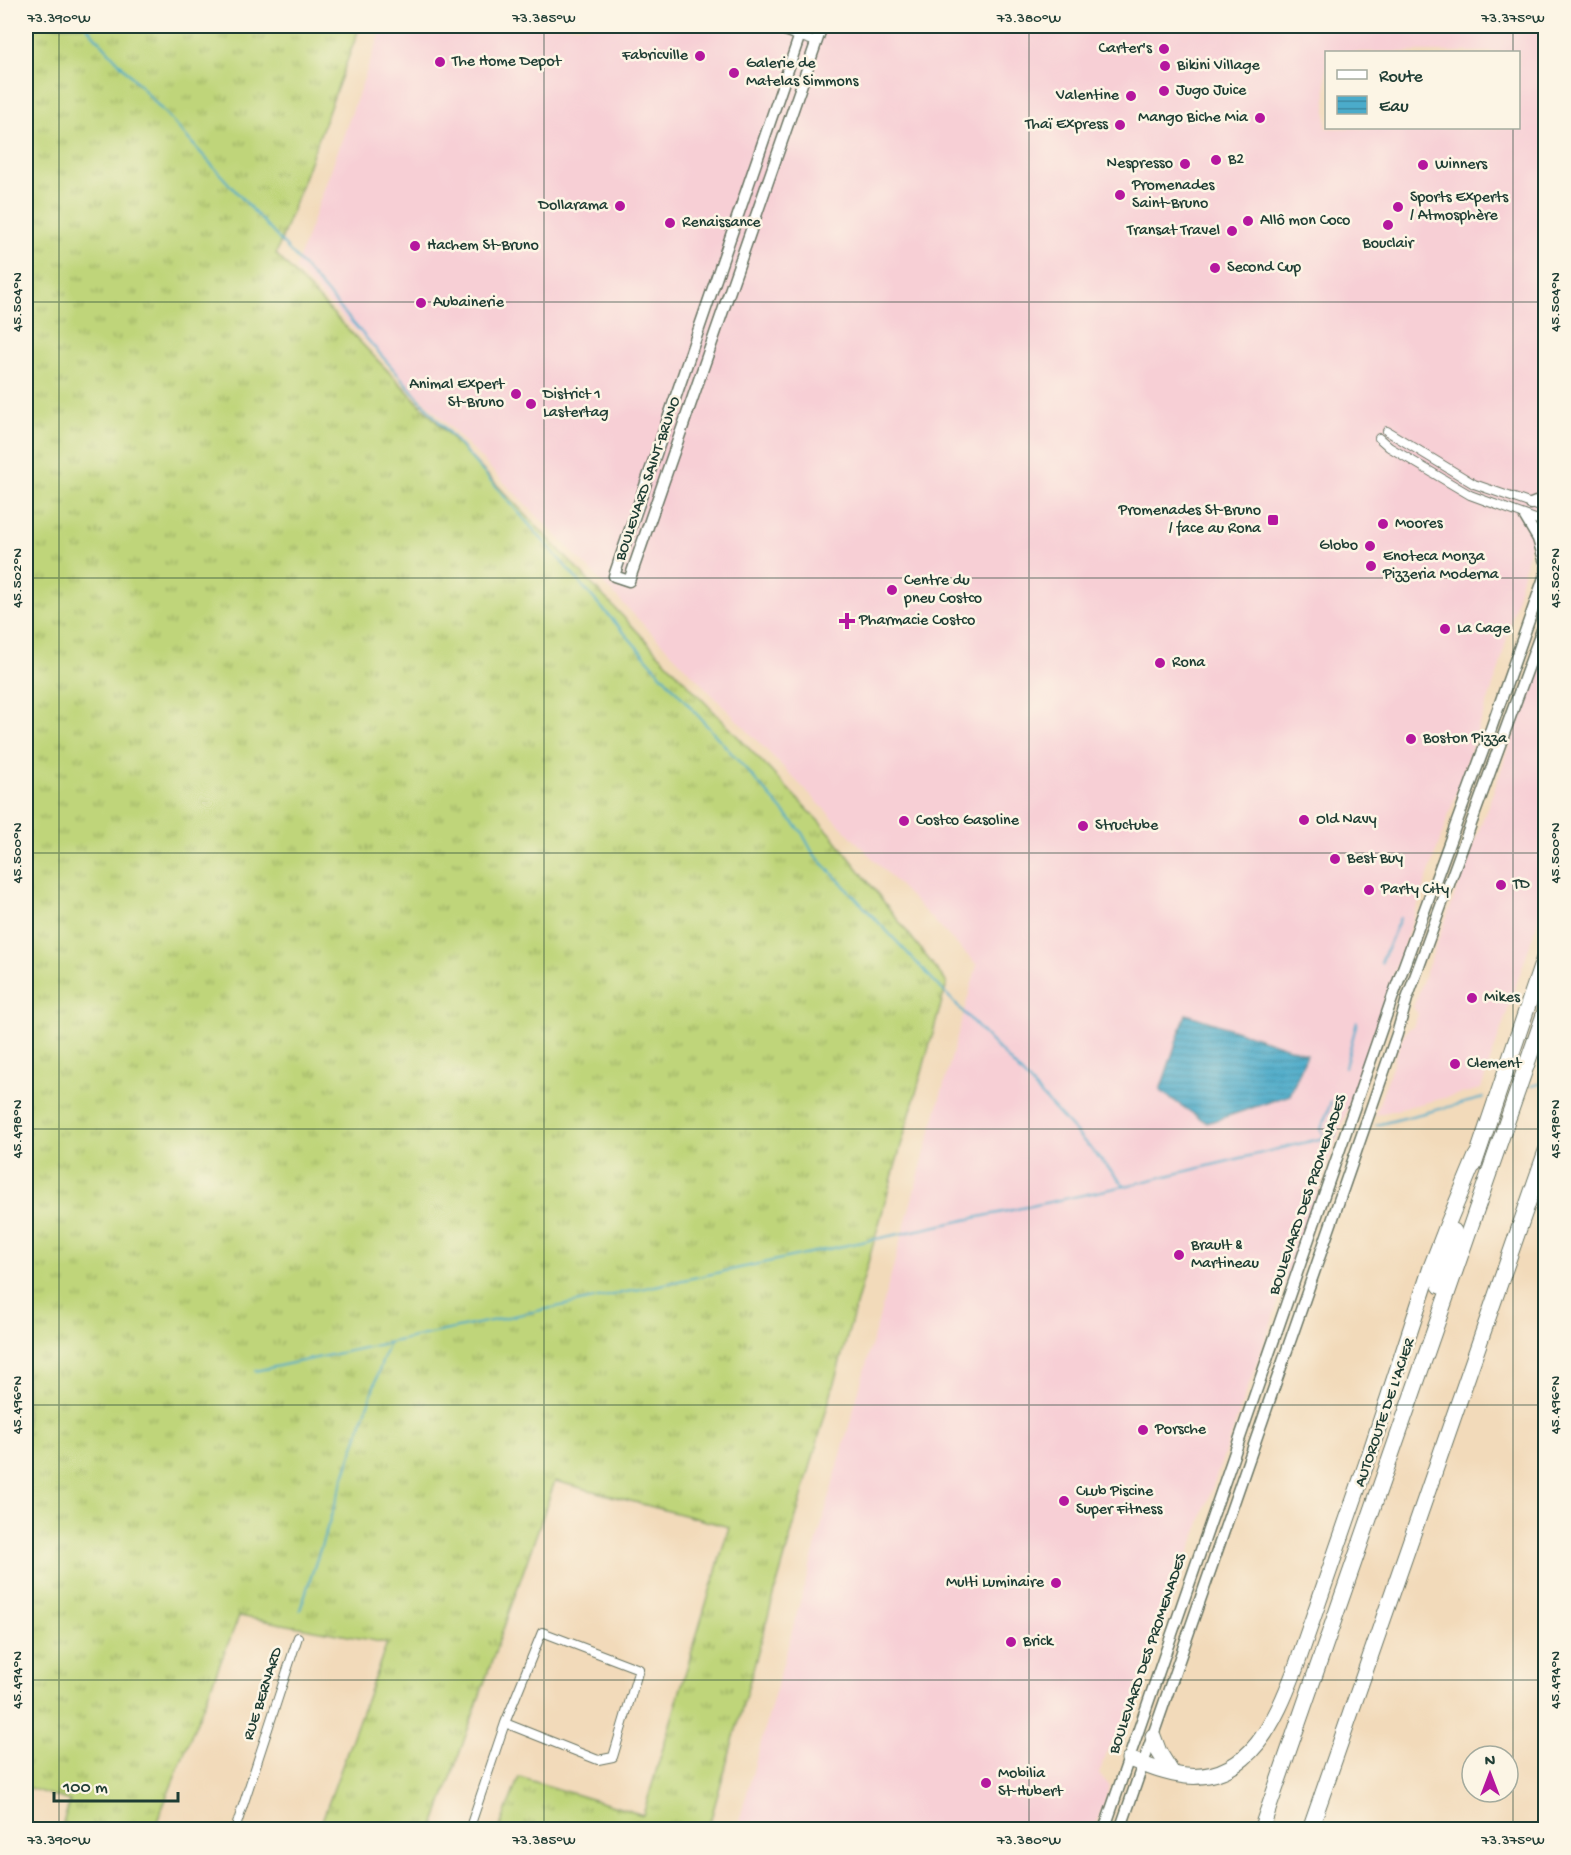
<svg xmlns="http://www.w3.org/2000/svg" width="1571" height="1855" font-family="'Gochi Hand',sans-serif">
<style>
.built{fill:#f7cfd5;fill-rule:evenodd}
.grass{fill:url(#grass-tufts);stroke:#6f8957;stroke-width:1.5}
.water{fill:url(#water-rules);stroke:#35747f;stroke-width:1.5}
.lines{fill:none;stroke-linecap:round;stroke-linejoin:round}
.stream{stroke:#4babca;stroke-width:2}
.minor-casing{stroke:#697463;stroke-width:10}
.tertiary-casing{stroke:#697463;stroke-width:13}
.motorway-casing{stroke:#697463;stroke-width:17}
.minor{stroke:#fff;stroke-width:8}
.tertiary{stroke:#fff;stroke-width:10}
.motorway{stroke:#fff;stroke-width:15}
.ticks{fill:none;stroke:#1f3d34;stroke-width:1.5;stroke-opacity:0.45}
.poi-dot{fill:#b5179e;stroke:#fcf5e5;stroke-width:2}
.labels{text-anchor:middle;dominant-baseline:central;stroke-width:5;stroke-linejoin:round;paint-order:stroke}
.poi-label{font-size:16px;fill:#1f3d34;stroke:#fcf5e5;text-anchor:start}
.street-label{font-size:16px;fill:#1f3d34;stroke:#fcf5e5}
.neatline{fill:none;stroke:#1f3d34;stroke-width:2}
.ticks-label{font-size:15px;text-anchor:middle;fill:#1f3d34}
</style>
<defs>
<pattern id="grass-tufts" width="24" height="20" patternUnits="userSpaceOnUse" patternTransform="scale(1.5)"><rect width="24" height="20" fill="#bfd57a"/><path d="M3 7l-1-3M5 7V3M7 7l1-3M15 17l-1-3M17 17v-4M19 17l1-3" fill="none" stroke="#9bae65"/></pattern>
<pattern id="water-rules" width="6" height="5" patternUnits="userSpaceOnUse" patternTransform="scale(1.5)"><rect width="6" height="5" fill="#4babca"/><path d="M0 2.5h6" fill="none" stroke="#3e8ca5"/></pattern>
</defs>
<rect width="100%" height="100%" fill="#fcf5e5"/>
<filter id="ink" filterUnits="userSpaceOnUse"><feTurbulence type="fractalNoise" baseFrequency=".0167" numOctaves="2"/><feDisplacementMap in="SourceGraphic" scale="12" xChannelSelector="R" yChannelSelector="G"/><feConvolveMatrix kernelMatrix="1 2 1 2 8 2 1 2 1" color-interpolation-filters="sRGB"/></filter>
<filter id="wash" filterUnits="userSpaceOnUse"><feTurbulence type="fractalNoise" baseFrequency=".008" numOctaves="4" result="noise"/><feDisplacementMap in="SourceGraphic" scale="24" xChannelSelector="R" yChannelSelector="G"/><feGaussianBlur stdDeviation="1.35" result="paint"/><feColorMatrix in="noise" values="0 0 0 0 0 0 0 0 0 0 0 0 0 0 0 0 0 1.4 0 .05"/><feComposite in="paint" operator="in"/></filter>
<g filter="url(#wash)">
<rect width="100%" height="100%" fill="#f2daba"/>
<!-- built -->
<g class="built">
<path d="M383,26H1545V486L1499,669L1342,1125L1122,1741L1110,1744L1099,1774L1110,1786L1095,1829H737L977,965L295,269ZM1326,52H1518V128H1326Z"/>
<polygon points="1537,665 1546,667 1545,900 1481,1089 1375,1115 1403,1035 1404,1035 1409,1028 1413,1027 1418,1014 1413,1007 1499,776"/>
</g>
<!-- grass -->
<polygon class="grass" points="26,26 360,26 276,254 831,834 947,983 708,1829 499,1829 519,1777 643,1815 729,1527 555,1481 433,1829 319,1829 387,1643 239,1616 154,1829 61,1829 70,1801 26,1787"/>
<!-- water -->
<polygon class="water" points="1186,1014 1307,1054 1290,1095 1207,1123 1160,1091"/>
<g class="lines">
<!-- stream -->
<g class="stream">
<polyline points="86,26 306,269 594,599 801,831 813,853 1021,1073 1125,1186"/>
<polyline points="1381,963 1400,918"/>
<polyline points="1345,1067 1357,1022"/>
<polyline points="1532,1086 1546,1082"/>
<polyline points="1376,1125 1484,1098"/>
<polyline points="1325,1138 1321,1129 1331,1102"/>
<polyline points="255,1371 1125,1186 1336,1135"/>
<polyline points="300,1610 388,1344"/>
</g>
</g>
</g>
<g filter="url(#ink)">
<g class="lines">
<!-- minor casing -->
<g class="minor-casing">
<g id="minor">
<polyline points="768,26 816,42"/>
<polyline points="1387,431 1474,484 1546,509"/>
<polyline points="1379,438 1389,447 1470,495 1546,523"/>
<polyline points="235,1830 298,1637"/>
<polyline points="469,1830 505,1723 542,1632 639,1669 613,1757 598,1760 505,1723"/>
</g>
</g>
<!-- tertiary casing -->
<g class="tertiary-casing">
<g id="tertiary">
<polyline points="803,26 614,576 629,581 822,26"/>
<polyline points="1531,504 1546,498"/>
<polyline points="1525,517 1538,539 1546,566"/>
<polyline points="1104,1830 1394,993 1487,740 1546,572"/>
<polyline points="1120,1830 1397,1034 1407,999 1546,619"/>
</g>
</g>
<!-- motorway casing -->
<g class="motorway-casing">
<g id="motorway">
<polyline points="1474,1165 1546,952"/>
<polyline points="1440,1286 1454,1231"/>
<polyline points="1153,1736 1159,1752 1172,1773"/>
<path d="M1129,1759C1147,1766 1166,1774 1186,1776C1250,1782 1276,1719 1295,1670L1369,1456L1431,1267L1446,1228L1476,1156"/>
<polyline points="1261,1830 1546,1009"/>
<polyline points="1310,1830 1546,1151"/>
</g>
</g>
<!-- minor -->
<use href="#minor" class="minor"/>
<!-- tertiary -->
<use href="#tertiary" class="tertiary"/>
<!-- motorway -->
<use href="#motorway" class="motorway"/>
</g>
</g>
<!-- ticks -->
<path class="ticks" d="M26,26H1546M59,26V1830M544,26V1830M1029,26V1830M1513,26V52M1513,128V1830M26,302H1546M26,578H1546M26,853H1546M26,1129H1546M26,1405H1546M26,1680H1546"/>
<!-- markers -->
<g class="poi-dot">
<circle cx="1164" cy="49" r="6"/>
<circle cx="700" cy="56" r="6"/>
<circle cx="440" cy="62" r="6"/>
<circle cx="1165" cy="66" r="6"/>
<circle cx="734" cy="73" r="6"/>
<circle cx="1164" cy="91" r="6"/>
<circle cx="1131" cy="96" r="6"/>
<circle cx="1260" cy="118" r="6"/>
<circle cx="1120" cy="125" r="6"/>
<circle cx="1216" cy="160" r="6"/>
<circle cx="1185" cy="164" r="6"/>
<circle cx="1423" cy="165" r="6"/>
<circle cx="1120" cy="195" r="6"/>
<circle cx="620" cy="206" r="6"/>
<circle cx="1398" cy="207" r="6"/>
<circle cx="1248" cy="221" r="6"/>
<circle cx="670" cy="223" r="6"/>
<circle cx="1388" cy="225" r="6"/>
<circle cx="1232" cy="231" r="6"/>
<circle cx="415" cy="246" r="6"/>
<circle cx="1215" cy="268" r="6"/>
<circle cx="421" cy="303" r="6"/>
<circle cx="516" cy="394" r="6"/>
<circle cx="531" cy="404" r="6"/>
<rect x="1267" y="514" width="12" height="12" rx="3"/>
<circle cx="1383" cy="524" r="6"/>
<circle cx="1370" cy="546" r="6"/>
<circle cx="1371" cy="566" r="6"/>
<circle cx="892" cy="590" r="6"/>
<path d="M844 612h6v6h6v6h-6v6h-6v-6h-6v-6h6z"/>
<circle cx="1445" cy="629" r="6"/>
<circle cx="1160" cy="663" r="6"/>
<circle cx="1411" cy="739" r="6"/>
<circle cx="1304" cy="820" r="6"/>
<circle cx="904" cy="821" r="6"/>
<circle cx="1083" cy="826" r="6"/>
<circle cx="1335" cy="859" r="6"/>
<circle cx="1501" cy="885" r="6"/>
<circle cx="1369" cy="890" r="6"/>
<circle cx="1472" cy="998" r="6"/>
<circle cx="1455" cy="1064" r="6"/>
<circle cx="1179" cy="1255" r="6"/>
<circle cx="1143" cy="1430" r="6"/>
<circle cx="1064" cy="1501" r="6"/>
<circle cx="1056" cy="1583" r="6"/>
<circle cx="1011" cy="1642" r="6"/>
<circle cx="986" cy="1783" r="6"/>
</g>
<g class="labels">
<!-- poi labels -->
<g class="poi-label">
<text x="1152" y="49" text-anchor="end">Carter's</text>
<text x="688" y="56" text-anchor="end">Fabricville</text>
<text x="452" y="62">The Home Depot</text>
<text x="746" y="64">Galerie de<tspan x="746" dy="18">Matelas Simmons</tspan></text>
<text x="1177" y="66">Bikini Village</text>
<text x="1176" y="91">Jugo Juice</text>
<text x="1119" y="96" text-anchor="end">Valentine</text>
<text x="1248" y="118" text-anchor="end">Mango Biche Mia</text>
<text x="1108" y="125" text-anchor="end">Thaï Express</text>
<text x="1228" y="160">B2</text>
<text x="1173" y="164" text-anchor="end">Nespresso</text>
<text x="1435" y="165">Winners</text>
<text x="1132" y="186">Promenades<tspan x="1132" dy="18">Saint-Bruno</tspan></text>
<text x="1410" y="198">Sports Experts<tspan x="1410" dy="18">/ Atmosphère</tspan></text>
<text x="608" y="206" text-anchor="end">Dollarama</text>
<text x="1260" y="221">Allô mon Coco</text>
<text x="682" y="223">Renaissance</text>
<text x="1220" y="231" text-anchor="end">Transat Travel</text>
<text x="1388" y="244" text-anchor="middle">Bouclair</text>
<text x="427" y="246">Hachem St-Bruno</text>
<text x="1227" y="268">Second Cup</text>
<text x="433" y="303">Aubainerie</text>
<text x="504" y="385" text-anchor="end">Animal Expert<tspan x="504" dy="18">St-Bruno</tspan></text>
<text x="543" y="395">District 1<tspan x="543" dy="18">Lastertag</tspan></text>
<text x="1261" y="511" text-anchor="end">Promenades St-Bruno<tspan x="1261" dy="18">/ face au Rona</tspan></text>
<text x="1395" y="524">Moores</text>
<text x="1358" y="546" text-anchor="end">Globo</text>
<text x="1383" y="557">Enoteca Monza<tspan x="1383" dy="18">Pizzeria Moderna</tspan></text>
<text x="904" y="581">Centre du<tspan x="904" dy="18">pneu Costco</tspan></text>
<text x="859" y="621">Pharmacie Costco</text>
<text x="1457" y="629">La Cage</text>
<text x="1172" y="663">Rona</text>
<text x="1423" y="739">Boston Pizza</text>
<text x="1316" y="820">Old Navy</text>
<text x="916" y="821">Costco Gasoline</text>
<text x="1095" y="826">Structube</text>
<text x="1347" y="859">Best Buy</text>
<text x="1513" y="885">TD</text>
<text x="1381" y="890">Party City</text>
<text x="1484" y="998">Mikes</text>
<text x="1467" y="1064">Clement</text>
<text x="1191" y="1246">Brault &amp;<tspan x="1191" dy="18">Martineau</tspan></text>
<text x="1155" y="1430">Porsche</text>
<text x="1076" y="1492">CLub Piscine<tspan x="1076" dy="18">Super Fitness</tspan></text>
<text x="1044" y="1583" text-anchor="end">Multi Luminaire</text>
<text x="1023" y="1642">Brick</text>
<text x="998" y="1774">Mobilia<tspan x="998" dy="18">St-Hubert</tspan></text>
</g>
<!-- street labels -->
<g class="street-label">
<text transform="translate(649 479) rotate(-71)">BOULEVARD SAINT-BRUNO</text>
<text transform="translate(1309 1195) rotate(-71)">BOULEVARD DES PROMENADES</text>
<text transform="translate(1386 1413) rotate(-71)">AUTOROUTE DE L'ACIER</text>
<text transform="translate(1149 1654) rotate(-71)">BOULEVARD DES PROMENADES</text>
<text transform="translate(264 1694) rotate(-72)">RUE BERNARD</text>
</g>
</g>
<!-- margin -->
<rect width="1571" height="1855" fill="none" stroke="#fcf5e5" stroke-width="66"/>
<!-- legend -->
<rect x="1325" y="51" width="195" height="78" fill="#fcf5e5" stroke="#a4ab9e" stroke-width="1.5"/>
<rect x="1337" y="70" width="30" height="9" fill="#ffffff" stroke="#a4ab9e" stroke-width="1.5"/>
<text x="1379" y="81" font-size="18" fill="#1f3d34">Route</text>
<rect x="1337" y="96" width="30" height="18" fill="url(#water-rules)" stroke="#a4ab9e" stroke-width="1.5"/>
<text x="1379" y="111" font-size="18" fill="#1f3d34">Eau</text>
<!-- north arrow -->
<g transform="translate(1490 1774)"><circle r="28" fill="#fcf5e5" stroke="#a4ab9e" stroke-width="1.5"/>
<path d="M0-4.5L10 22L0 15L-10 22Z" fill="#b5179e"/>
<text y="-9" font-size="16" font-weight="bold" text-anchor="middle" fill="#1f3d34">N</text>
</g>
<!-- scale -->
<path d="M54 1792v9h124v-9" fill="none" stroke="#1f3d34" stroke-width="3"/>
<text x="63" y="1792" font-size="18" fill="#1f3d34" stroke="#fcf5e5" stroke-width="4.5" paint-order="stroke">100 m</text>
<rect x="33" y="33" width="1505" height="1789" class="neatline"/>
<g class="ticks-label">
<text x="59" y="22">73.390°W</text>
<text x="544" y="22">73.385°W</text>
<text x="1029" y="22">73.380°W</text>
<text x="1513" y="22">73.375°W</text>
<text transform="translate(16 302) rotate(-90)" y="5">45.504°N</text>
<text transform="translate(1554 302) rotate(-90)" y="5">45.504°N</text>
<text transform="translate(16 578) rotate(-90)" y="5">45.502°N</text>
<text transform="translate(1554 578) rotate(-90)" y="5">45.502°N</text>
<text transform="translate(16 853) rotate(-90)" y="5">45.500°N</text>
<text transform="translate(1554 853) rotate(-90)" y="5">45.500°N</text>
<text transform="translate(16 1129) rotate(-90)" y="5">45.498°N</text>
<text transform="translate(1554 1129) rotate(-90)" y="5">45.498°N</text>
<text transform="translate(16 1405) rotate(-90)" y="5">45.496°N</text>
<text transform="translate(1554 1405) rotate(-90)" y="5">45.496°N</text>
<text transform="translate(16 1680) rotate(-90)" y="5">45.494°N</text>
<text transform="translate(1554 1680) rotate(-90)" y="5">45.494°N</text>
<text x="59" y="1844">73.390°W</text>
<text x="544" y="1844">73.385°W</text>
<text x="1029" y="1844">73.380°W</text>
<text x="1513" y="1844">73.375°W</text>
</g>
</svg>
